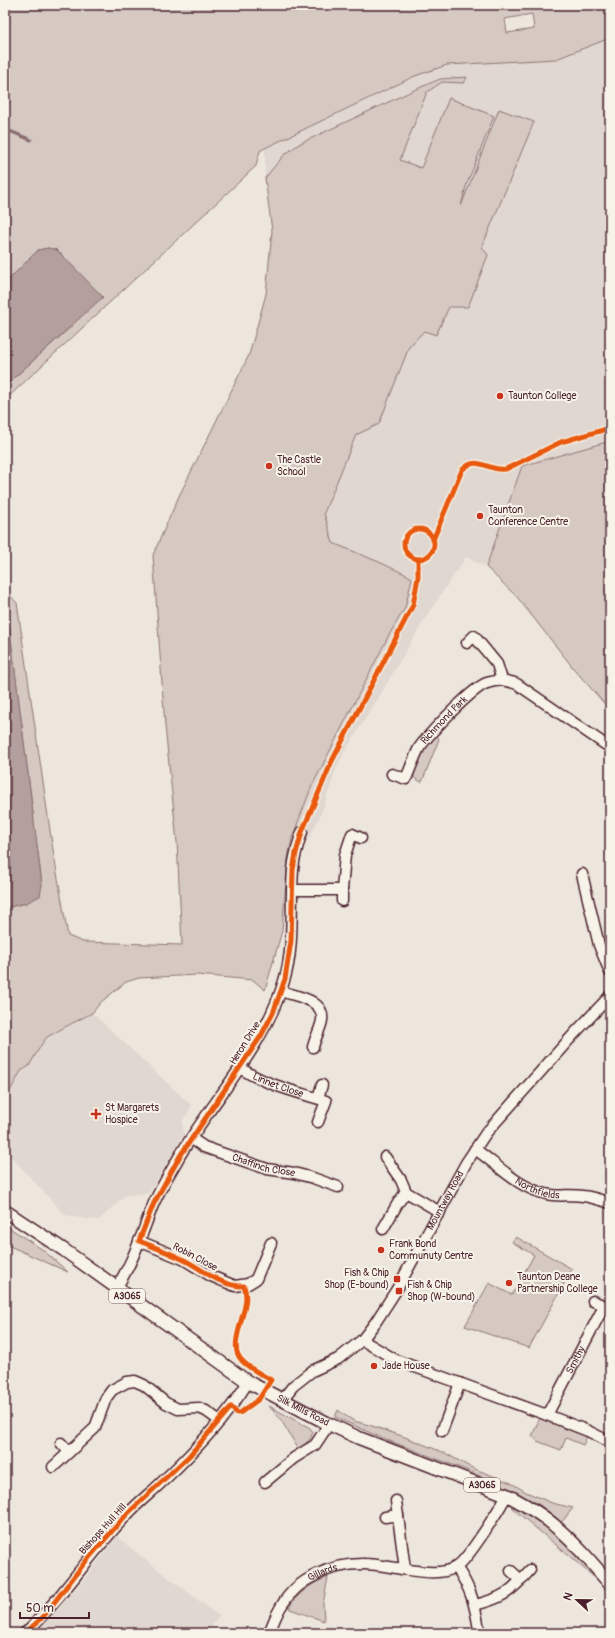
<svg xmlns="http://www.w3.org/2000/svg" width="615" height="1638" font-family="Pangolin,sans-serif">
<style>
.built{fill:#e0d7d0}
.green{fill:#d5c9c2;stroke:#907476;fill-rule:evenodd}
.water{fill:#b39f9d;stroke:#896c6f}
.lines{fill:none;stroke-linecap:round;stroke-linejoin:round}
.stream{stroke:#896c6f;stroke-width:3}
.minor-casing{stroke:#4a1f2b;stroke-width:13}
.major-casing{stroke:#4a1f2b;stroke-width:15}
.minor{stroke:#f7f3e8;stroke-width:10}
.major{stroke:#f7f3e8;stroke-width:12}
.cycleway-casing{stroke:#f7f3e8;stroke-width:8}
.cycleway{stroke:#e8590c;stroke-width:5}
.poi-dot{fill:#c8321e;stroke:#f7f3e8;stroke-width:1.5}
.labels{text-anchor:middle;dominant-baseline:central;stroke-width:4;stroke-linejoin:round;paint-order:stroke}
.shield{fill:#f7f3e8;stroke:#7e5f64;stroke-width:1}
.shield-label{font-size:9px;font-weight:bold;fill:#4a1f2b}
.poi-label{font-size:10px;fill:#4a1f2b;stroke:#f7f3e8;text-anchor:start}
.street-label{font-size:10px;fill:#4a1f2b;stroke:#f7f3e8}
</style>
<rect width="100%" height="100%" fill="#ece6dd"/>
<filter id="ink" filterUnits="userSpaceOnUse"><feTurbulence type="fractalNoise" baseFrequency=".025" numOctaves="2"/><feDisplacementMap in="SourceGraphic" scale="8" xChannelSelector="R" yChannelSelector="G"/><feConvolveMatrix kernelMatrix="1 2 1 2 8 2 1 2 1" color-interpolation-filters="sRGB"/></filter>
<g filter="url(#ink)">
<!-- built -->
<g class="built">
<polygon points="610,38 610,441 522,466 486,567 466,557 427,615 377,700 345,751 337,766 322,811 310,837 292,838 288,858 282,931 183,945 177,842 165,726 153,555 179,496 249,355 266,295 272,231 265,178 265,148 415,76 447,65 556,59"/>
<polygon points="92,1013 192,1106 182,1122 184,1135 149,1193 126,1195 99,1220 85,1219 65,1215 5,1150 5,1100 21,1071 29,1066 43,1042 47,1037"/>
<polygon points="117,1536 139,1555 219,1616 206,1633 36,1633 83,1581"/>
</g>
<!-- green -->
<g class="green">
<path d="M5,5H610V38L556,59L447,65L415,76L265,148L260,151L256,166L5,400V386L72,326L57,250L48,248L38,250L5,283ZM532,14L534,29L507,33L505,19Z"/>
<polygon points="467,77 464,83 442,82 427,92 400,160 421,168 449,98 494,116 466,186 461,206 499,109 534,122 482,247 488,255 468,307 449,307 436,335 424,331 409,347 379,424 356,435 324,513 333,543 379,562 407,575 412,578 405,608 389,635 311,788 292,838 288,858 282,931 265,990 253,980 197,975 139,978 126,982 101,1002 92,1013 65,1027 47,1037 43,1042 29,1066 21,1071 5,1100 5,908 26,903 42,885 8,615 5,608 5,590 17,603 52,844 68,936 83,942 182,945 177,842 165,726 153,555 179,496 249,355 266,294 272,231 265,178 284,155 299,144 412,91 440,79"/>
<polygon points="610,441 610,710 574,669 517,597 486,567 522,466"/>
<path d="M435,734L439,739L422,782C419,781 416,780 414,777C410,768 429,741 435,734Z"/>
<polygon points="5,1225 43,1250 68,1272 5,1244"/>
<polygon points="516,1237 572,1269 529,1348 465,1326 489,1283 512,1295 534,1255 512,1242"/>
<polygon points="269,1406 310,1428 313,1432 310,1439 299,1450 281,1420"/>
<polygon points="338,1410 343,1414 354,1421 369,1425 405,1437 445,1453 470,1467 511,1483 526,1492 552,1503 573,1508 561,1523 540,1505 507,1488 469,1471 382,1438 335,1417"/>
<polygon points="541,1415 588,1434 583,1445 566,1438 561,1450 537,1441 532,1436"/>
<path d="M511,1507C534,1503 587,1566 601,1583Z"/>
<path d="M328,1577L323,1604L324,1621L290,1609L289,1608C297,1593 313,1583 328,1577Z"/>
</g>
<!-- water -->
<g class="water">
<polygon points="48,248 57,250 103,297 5,386 5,283 38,250"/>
<polygon points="5,608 8,615 42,885 40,896 26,903 5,908"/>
</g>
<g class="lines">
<!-- stream -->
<polyline class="stream" points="5,129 31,140"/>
<!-- minor casing -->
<g class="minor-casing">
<g id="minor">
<polyline points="467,643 474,636 497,664 502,680"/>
<path id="s1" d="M392,774L406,779C410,769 414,758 419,748C429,734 472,688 487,683C499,679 506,680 517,684L606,745"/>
<polyline points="582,874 599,945 610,972"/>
<polyline points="292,890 342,890 345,855 352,834 361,838"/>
<polyline points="342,901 342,890"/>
<path d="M281,991C294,996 325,999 322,1020C321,1028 315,1038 313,1047"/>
<path id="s2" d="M240,1068C266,1085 297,1092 326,1101L318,1122"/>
<polyline points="318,1098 322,1085"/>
<path id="s3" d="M192,1139L204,1147L267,1169L294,1173L313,1178L338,1187"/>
<path id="s4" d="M475,1149C498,1165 517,1187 546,1194C558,1197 570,1194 583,1196C592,1197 601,1200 610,1203"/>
<polyline points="385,1157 401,1180 406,1192 440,1212"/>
<polyline points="383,1229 398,1203 406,1192"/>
<polyline points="139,1241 183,1259 211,1276 235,1286 248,1284 256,1279 271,1243"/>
<path d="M116,1288C133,1263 142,1233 153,1205C160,1189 170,1173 179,1157C214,1098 264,1048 284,981C295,946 290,907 293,870C294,857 298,844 302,832"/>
<polyline points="593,1301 610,1308"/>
<polyline points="362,1340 396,1360 547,1415 588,1431 610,1442"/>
<path id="s5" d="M282,1400L293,1386L312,1371L338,1359L362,1340L375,1323L397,1289L466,1163L486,1133L574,1034L610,996"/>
<path id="s6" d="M547,1415L604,1306"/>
<polyline points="442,1431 460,1383"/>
<polyline points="61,1443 69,1452"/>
<polyline points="53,1467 95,1428 106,1398 112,1390 127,1382 135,1381 144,1385 166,1403 178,1409 199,1408 206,1411 220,1421"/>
<polyline points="265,1482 294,1458 315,1445 329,1424"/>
<polyline points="396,1501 405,1569"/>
<polyline points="385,1517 398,1515"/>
<path d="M456,1567C471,1588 475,1605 479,1629L475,1633"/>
<polyline points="511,1571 521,1580"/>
<path d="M475,1605C503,1598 511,1592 530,1570"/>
<path d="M25,1633C63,1598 90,1553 126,1516C137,1503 151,1493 163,1481C195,1451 225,1419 248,1382"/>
<path id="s7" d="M269,1633C273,1624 276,1614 282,1605C298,1578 332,1564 363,1564C376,1564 389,1567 402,1569C418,1571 441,1576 456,1567C468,1560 499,1509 507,1495"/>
</g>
</g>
<!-- major casing -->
<g class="major-casing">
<g id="major">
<path id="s8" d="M5,1211L64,1250L248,1382L329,1424L359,1438L507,1495C524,1504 542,1514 556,1527C576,1544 593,1564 610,1584"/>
</g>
</g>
<!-- minor -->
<use href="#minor" class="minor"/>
<!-- major -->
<use href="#major" class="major"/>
<!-- cycleway casing -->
<g class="cycleway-casing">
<g id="cycleway">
<circle cx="419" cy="544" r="15"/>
<path d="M433,540L462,470C478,454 488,472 506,469L561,442L610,428"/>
<path d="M25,1633L43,1617L86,1561L126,1515L189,1456L231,1407L237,1413H240L259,1399L271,1380C229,1357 232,1354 244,1310C246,1301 247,1295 244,1286C220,1287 202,1268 182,1259C168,1252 154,1247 139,1241L154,1203L180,1156L261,1036L273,1013L285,979L291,941L293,870L296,853L302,832L332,761L413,605L418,577V559"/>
</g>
</g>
<!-- cycleway -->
<use href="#cycleway" class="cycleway"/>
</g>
</g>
<!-- markers -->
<g class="poi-dot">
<circle cx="500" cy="396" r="4"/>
<circle cx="269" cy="466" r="4"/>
<circle cx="480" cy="516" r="4"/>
<path d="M94 1108h4v4h4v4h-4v4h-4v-4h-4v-4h4z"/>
<circle cx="381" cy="1250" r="4"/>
<rect x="393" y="1275" width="8" height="8" rx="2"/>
<circle cx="509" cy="1283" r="4"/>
<rect x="395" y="1287" width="8" height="8" rx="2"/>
<circle cx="374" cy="1366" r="4"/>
</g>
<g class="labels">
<!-- shield labels -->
<g class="shield">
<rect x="109" y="1289" width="36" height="14" rx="3"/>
<rect x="464" y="1478" width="36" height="14" rx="3"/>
</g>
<g class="shield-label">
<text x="127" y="1296">A3065</text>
<text x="482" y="1485">A3065</text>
</g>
<!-- poi labels -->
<g class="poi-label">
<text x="508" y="396">Taunton College</text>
<text x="277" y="460">The Castle<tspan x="277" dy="12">School</tspan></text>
<text x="488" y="510">Taunton<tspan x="488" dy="12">Conference Centre</tspan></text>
<text x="105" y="1108">St Margarets<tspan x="105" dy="12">Hospice</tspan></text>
<text x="389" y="1244">Frank Bond<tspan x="389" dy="12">Communuty Centre</tspan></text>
<text x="389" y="1273" text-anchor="end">Fish &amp; Chip<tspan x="389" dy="12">Shop (E-bound)</tspan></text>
<text x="517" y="1277">Taunton Deane<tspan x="517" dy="12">Partnership College</tspan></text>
<text x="407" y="1285">Fish &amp; Chip<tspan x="407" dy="12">Shop (W-bound)</tspan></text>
<text x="382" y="1366">Jade House</text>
</g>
<!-- street labels -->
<g class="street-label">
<text stroke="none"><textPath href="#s1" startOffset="86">Richmond Park</textPath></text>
<text transform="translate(245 1043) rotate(-58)">Heron Drive</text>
<text stroke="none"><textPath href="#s2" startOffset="42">Linnet Close</textPath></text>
<text stroke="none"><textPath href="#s3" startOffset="77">Chaffinch Close</textPath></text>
<text stroke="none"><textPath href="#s4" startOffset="75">Northfields</textPath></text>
<text stroke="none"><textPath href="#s5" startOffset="264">Mountway Road</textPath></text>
<text transform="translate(195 1257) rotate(28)">Robin Close</text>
<text stroke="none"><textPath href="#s6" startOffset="62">Smithy</textPath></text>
<text stroke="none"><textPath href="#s8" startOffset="359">Silk Mills Road</textPath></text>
<text transform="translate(103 1529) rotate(-48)">Bishops Hull Hill</text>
<text stroke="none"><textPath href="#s7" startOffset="84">Gillards</textPath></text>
</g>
</g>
<!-- margin -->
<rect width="615" height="1638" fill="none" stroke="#f7f3e8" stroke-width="20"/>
<rect x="10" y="10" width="595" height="1618" fill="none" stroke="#4a1f2b" stroke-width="1.5" filter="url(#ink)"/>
<!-- north arrow -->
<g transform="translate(577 1600) rotate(292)" stroke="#f7f3e8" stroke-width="3" paint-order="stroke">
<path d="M0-3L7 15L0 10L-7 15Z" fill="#4a1f2b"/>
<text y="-6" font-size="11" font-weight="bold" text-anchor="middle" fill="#4a1f2b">N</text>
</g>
<!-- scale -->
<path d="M20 1612v6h69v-6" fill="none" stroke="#4a1f2b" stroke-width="2"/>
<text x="26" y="1612" font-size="12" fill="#4a1f2b" stroke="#f7f3e8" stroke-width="3" paint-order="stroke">50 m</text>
</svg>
